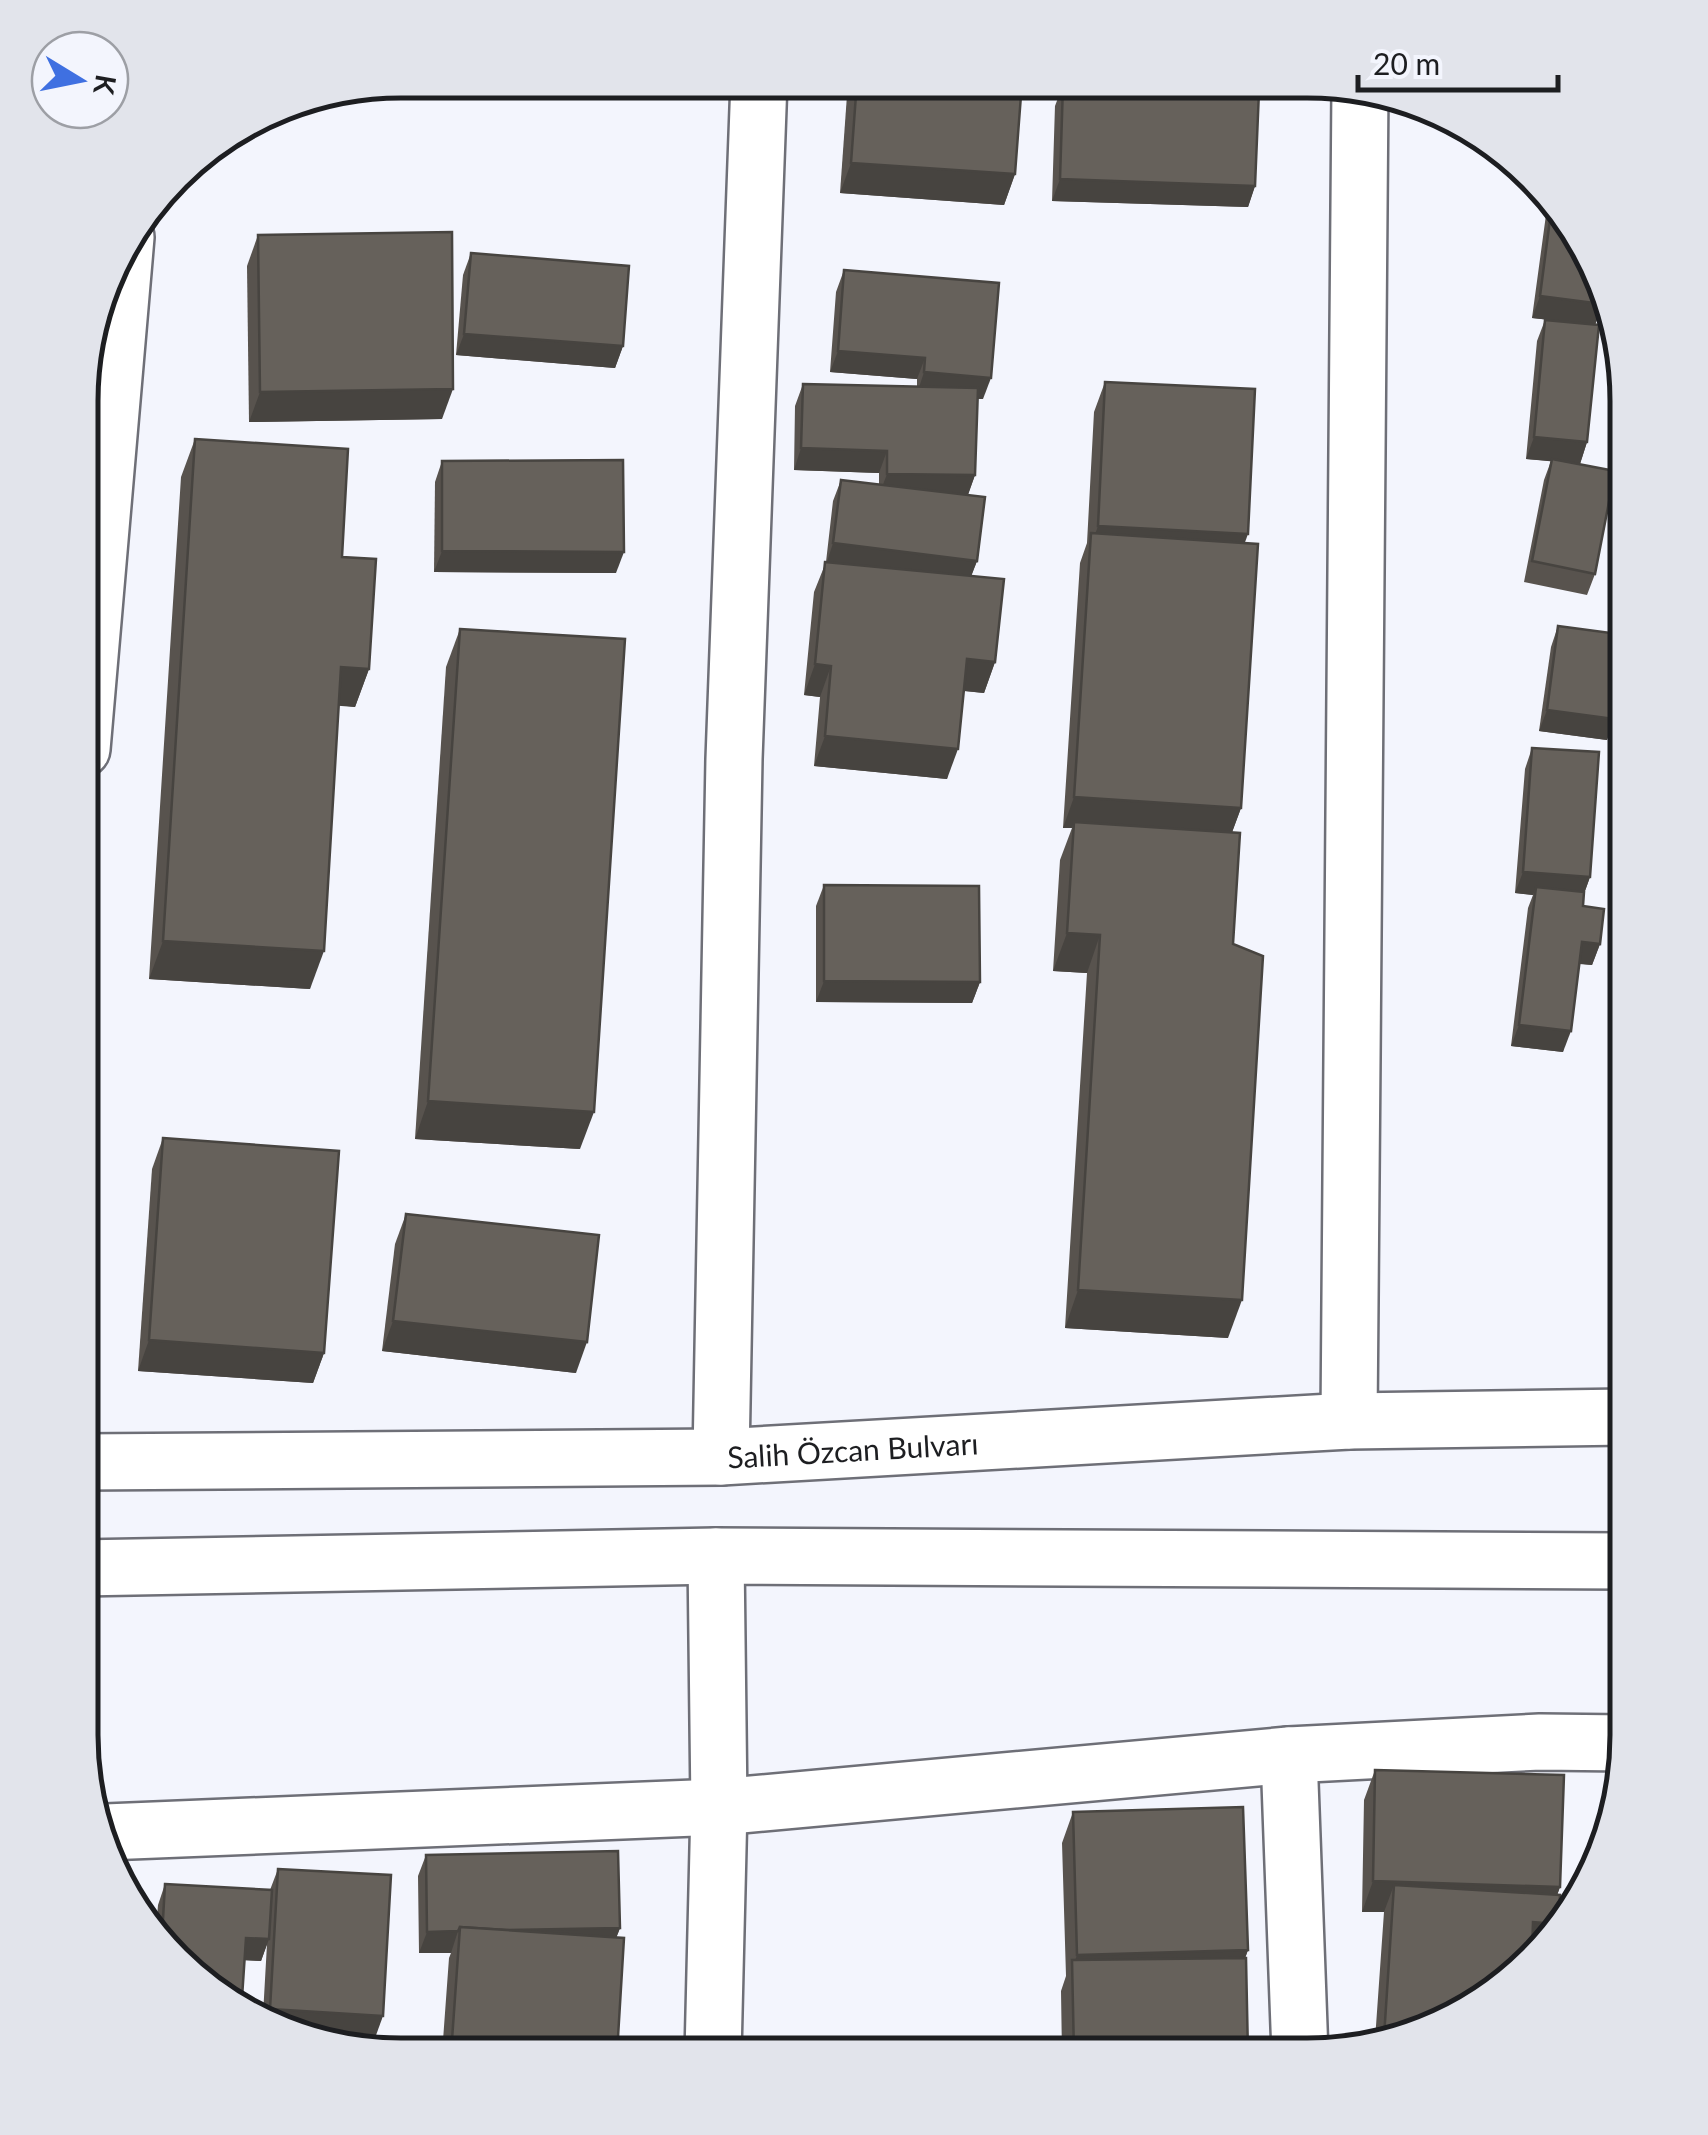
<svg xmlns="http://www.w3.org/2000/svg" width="1708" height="2135" font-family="Lato,sans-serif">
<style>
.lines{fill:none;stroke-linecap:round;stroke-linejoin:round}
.minor-casing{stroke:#6e6f77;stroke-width:60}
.major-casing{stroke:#6e6f77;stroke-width:60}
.minor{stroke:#fff;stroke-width:55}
.major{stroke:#fff;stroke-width:55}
.wall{fill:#58534e}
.shaded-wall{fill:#474440}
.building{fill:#66615b;stroke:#474440;stroke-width:2.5}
.labels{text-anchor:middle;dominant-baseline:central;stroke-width:10;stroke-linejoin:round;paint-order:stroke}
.street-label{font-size:30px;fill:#1d1e21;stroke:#f3f5fd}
.rim{fill:none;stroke:#1d1e21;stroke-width:5}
</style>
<rect width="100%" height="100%" fill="#f3f5fd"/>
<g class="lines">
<!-- minor casing -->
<g class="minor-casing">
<g id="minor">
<polyline points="82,749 126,237"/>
<polyline points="1349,1421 1360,87"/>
<polyline points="721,1457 734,759 759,81"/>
<polyline points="1289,1755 1300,2054"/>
<polyline points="106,1832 719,1807 1289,1755 1540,1742 1627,1743"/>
<polyline points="713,2054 719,1807 716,1556"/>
</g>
</g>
<!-- major casing -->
<g class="major-casing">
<g id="major">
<path id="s1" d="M81,1462L721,1457L1349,1421L1627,1417"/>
<polyline points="80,1568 716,1556 1627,1561"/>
</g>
</g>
<!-- minor -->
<use href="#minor" class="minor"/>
<!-- major -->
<use href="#major" class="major"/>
</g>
<!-- wall -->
<g class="wall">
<polygon points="848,81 1022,82 1015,174 1004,205 840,193"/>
<polygon points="1063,85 1255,186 1248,207 1052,201 1055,106"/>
<polygon points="1548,200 1585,241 1603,305 1595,325 1587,442 1580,464 1595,574 1587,595 1524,582 1544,480 1551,461 1526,459 1537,341 1545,320 1569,322 1532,318"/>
<polygon points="258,235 442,419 249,422 247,266"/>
<polygon points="471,253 623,346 615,368 456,355 463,275"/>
<polygon points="844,270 983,399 978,399 975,475 968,495 977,561 971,576 995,662 984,693 964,691 947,779 814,766 820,697 804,695 814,592 826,562 833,501 841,480 879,484 879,473 794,470 795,406 803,384 917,387 917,379 830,372 836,292"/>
<polygon points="1105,382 1244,543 1241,808 1232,832 1233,944 1228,1338 1065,1328 1087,973 1053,971 1060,860 1072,828 1063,828 1080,563 1087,543 1094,412"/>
<polygon points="195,439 342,557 369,669 355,707 339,705 310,989 149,979 181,477"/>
<polygon points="442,461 616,573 434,572 435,482"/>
<polygon points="1558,626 1614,719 1607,740 1539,731 1551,647"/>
<polygon points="460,629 580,1149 415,1139 446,667"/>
<polygon points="1532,748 1590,877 1584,894 1583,906 1600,944 1592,965 1579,964 1563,1052 1511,1046 1528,908 1533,895 1515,893 1525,769"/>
<polygon points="824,885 980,982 972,1003 816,1002 816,906"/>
<polygon points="163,1138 324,1353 313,1383 138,1371 152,1169"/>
<polygon points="406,1214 576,1373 382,1351 395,1244"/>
<polygon points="1375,1770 1560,1887 1557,1895 1558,1924 1556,1929 1467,2012 1375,2040 1384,1912 1362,1912 1364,1800"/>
<polygon points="1073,1812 1248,1950 1245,1958 1248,2054 1062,2054 1061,1991 1066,1976 1062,1843"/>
<polygon points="426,1855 620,1928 616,1938 617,2054 442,2054 449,1958 451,1953 419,1953 418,1876"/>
<polygon points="278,1869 375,2038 320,2034 263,2015 267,1944 261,1961 245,1960 242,1998 239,2007 223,2001 156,1930 158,1905 165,1884 270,1890"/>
</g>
<!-- shaded-wall -->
<g class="shaded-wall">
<polygon points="400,80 463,80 462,84 393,81"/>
<polygon points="851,163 1015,174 1004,205 840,193"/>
<polygon points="1060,179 1255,186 1248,207 1052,201"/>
<polygon points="1540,296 1602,304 1595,325 1532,318"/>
<polygon points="464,334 623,346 615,368 456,355"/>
<polygon points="838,351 925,358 917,379 830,372"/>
<polygon points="924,372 991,378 983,399 917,394"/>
<polygon points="453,389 442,419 249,422 260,392"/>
<polygon points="1534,437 1587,442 1580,464 1526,459"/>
<polygon points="801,448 887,451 879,473 794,470"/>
<polygon points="887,474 975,475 967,497 879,495"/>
<polygon points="1098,526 1248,534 1237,564 1090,548"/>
<polygon points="833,543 977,561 969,582 826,565"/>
<polygon points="442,551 624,552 616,573 434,572"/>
<polygon points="967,659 995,662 984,693 956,690"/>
<polygon points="815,664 831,666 820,697 804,695"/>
<polygon points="341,667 369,669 355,707 328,705"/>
<polygon points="1547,710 1614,719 1607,740 1539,731"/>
<polygon points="825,736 958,749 947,779 814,766"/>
<polygon points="1074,797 1241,808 1230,838 1074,822 1072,828 1063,828"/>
<polygon points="1523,872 1590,877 1582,899 1536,887 1533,895 1515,893"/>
<polygon points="1067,933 1100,935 1087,973 1053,971"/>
<polygon points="163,941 324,951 310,989 149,979"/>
<polygon points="1582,942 1600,944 1592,965 1574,963"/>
<polygon points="824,981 980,982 972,1003 816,1002"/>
<polygon points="1519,1025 1571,1031 1563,1052 1511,1046"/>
<polygon points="428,1101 594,1112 580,1149 415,1139"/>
<polygon points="1078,1290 1242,1300 1228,1338 1065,1328"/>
<polygon points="393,1321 587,1342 576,1373 382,1351"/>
<polygon points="149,1340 324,1353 313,1383 138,1371"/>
<polygon points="1373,1881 1560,1887 1549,1918 1394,1885 1384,1912 1362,1912"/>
<polygon points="1533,1922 1558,1924 1556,1929 1531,1953"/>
<polygon points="620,1928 612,1949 460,1931"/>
<polygon points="458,1931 451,1953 419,1953 427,1932"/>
<polygon points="246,1938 269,1939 261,1961 238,1960"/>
<polygon points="1248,1950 1237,1980 1072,1969 1077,1955"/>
<polygon points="218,1997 242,1998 239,2007 223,2001"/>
<polygon points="270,2009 383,2016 375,2038 320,2034 267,2016"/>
</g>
<!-- building -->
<g class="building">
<polygon points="857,81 1022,82 1015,174 851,163"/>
<polygon points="1063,85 1259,91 1255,186 1060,179"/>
<polygon points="1552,204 1585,241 1602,304 1540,296"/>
<polygon points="452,232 453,389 260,392 258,235"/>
<polygon points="471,253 629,266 623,346 464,334"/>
<polygon points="844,270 999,283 991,378 924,372 925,358 838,351"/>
<polygon points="1545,320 1599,325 1587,442 1534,437"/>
<polygon points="1105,382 1255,389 1248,534 1098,526"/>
<polygon points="803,384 978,388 975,475 887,474 887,451 801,448"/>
<polygon points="195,439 348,449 342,557 376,559 369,669 341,667 324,951 163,941"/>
<polygon points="1552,459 1615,471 1595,574 1532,561"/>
<polygon points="623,460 624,552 442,551 442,461"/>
<polygon points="841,480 985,497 977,561 833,543"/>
<polygon points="1091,533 1258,544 1241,808 1074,797"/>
<polygon points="825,562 1004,579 995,662 967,659 958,749 825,736 831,666 815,664"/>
<polygon points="1558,626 1626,635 1614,719 1547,710"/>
<polygon points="460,629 625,639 594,1112 428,1101"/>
<polygon points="1532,748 1599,752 1590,877 1523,872"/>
<polygon points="1074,822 1240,833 1233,944 1263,956 1242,1300 1078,1290 1100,935 1067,933"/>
<polygon points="824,885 979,886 980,982 824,981"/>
<polygon points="1536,887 1584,892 1583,906 1604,909 1600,944 1582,942 1571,1031 1519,1025"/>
<polygon points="163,1138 339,1151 324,1353 149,1340"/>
<polygon points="406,1214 599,1235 587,1342 393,1321"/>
<polygon points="1375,1770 1564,1775 1560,1887 1373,1881"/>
<polygon points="1243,1807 1248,1950 1077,1955 1073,1812"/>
<polygon points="618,1851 620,1928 506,1930 460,1927 458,1931 427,1932 426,1855"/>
<polygon points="278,1869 391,1875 383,2016 270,2009"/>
<polygon points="165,1884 272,1890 269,1939 246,1938 242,1998 218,1997 162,1937"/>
<polygon points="1394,1885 1560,1895 1558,1924 1533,1922 1532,1952 1467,2012 1384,2037"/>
<polygon points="129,1901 143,1902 142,1915"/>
<polygon points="460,1927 624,1938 617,2054 451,2054"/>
<polygon points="1246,1958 1248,2054 1074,2054 1072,1960"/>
</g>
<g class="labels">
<!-- street labels -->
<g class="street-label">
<text stroke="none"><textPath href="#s1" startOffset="772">Salih Özcan Bulvarı</textPath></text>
</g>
</g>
<!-- crop -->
<path d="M0 0H1708V2135H0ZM401 98H1307A303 303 0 0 1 1610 401V1735A303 303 0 0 1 1307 2038H401A303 303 0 0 1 98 1735V401A303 303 0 0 1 401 98Z" fill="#e2e4eb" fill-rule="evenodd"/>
<path class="rim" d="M401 98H1307A303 303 0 0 1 1610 401V1735A303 303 0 0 1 1307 2038H401A303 303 0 0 1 98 1735V401A303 303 0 0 1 401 98Z"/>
<!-- north arrow -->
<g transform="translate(80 80) rotate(100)"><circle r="48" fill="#f3f5fd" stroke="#9d9fa5" stroke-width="2.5"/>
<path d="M0-8L18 38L0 25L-18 38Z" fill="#3f70e1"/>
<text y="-15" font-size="28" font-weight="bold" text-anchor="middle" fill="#1d1e21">K</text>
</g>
<!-- scale -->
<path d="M1358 75v15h200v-15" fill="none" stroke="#1d1e21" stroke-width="5"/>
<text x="1373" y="75" font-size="30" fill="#1d1e21" stroke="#f3f5fd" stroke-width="8" paint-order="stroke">20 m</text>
</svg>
